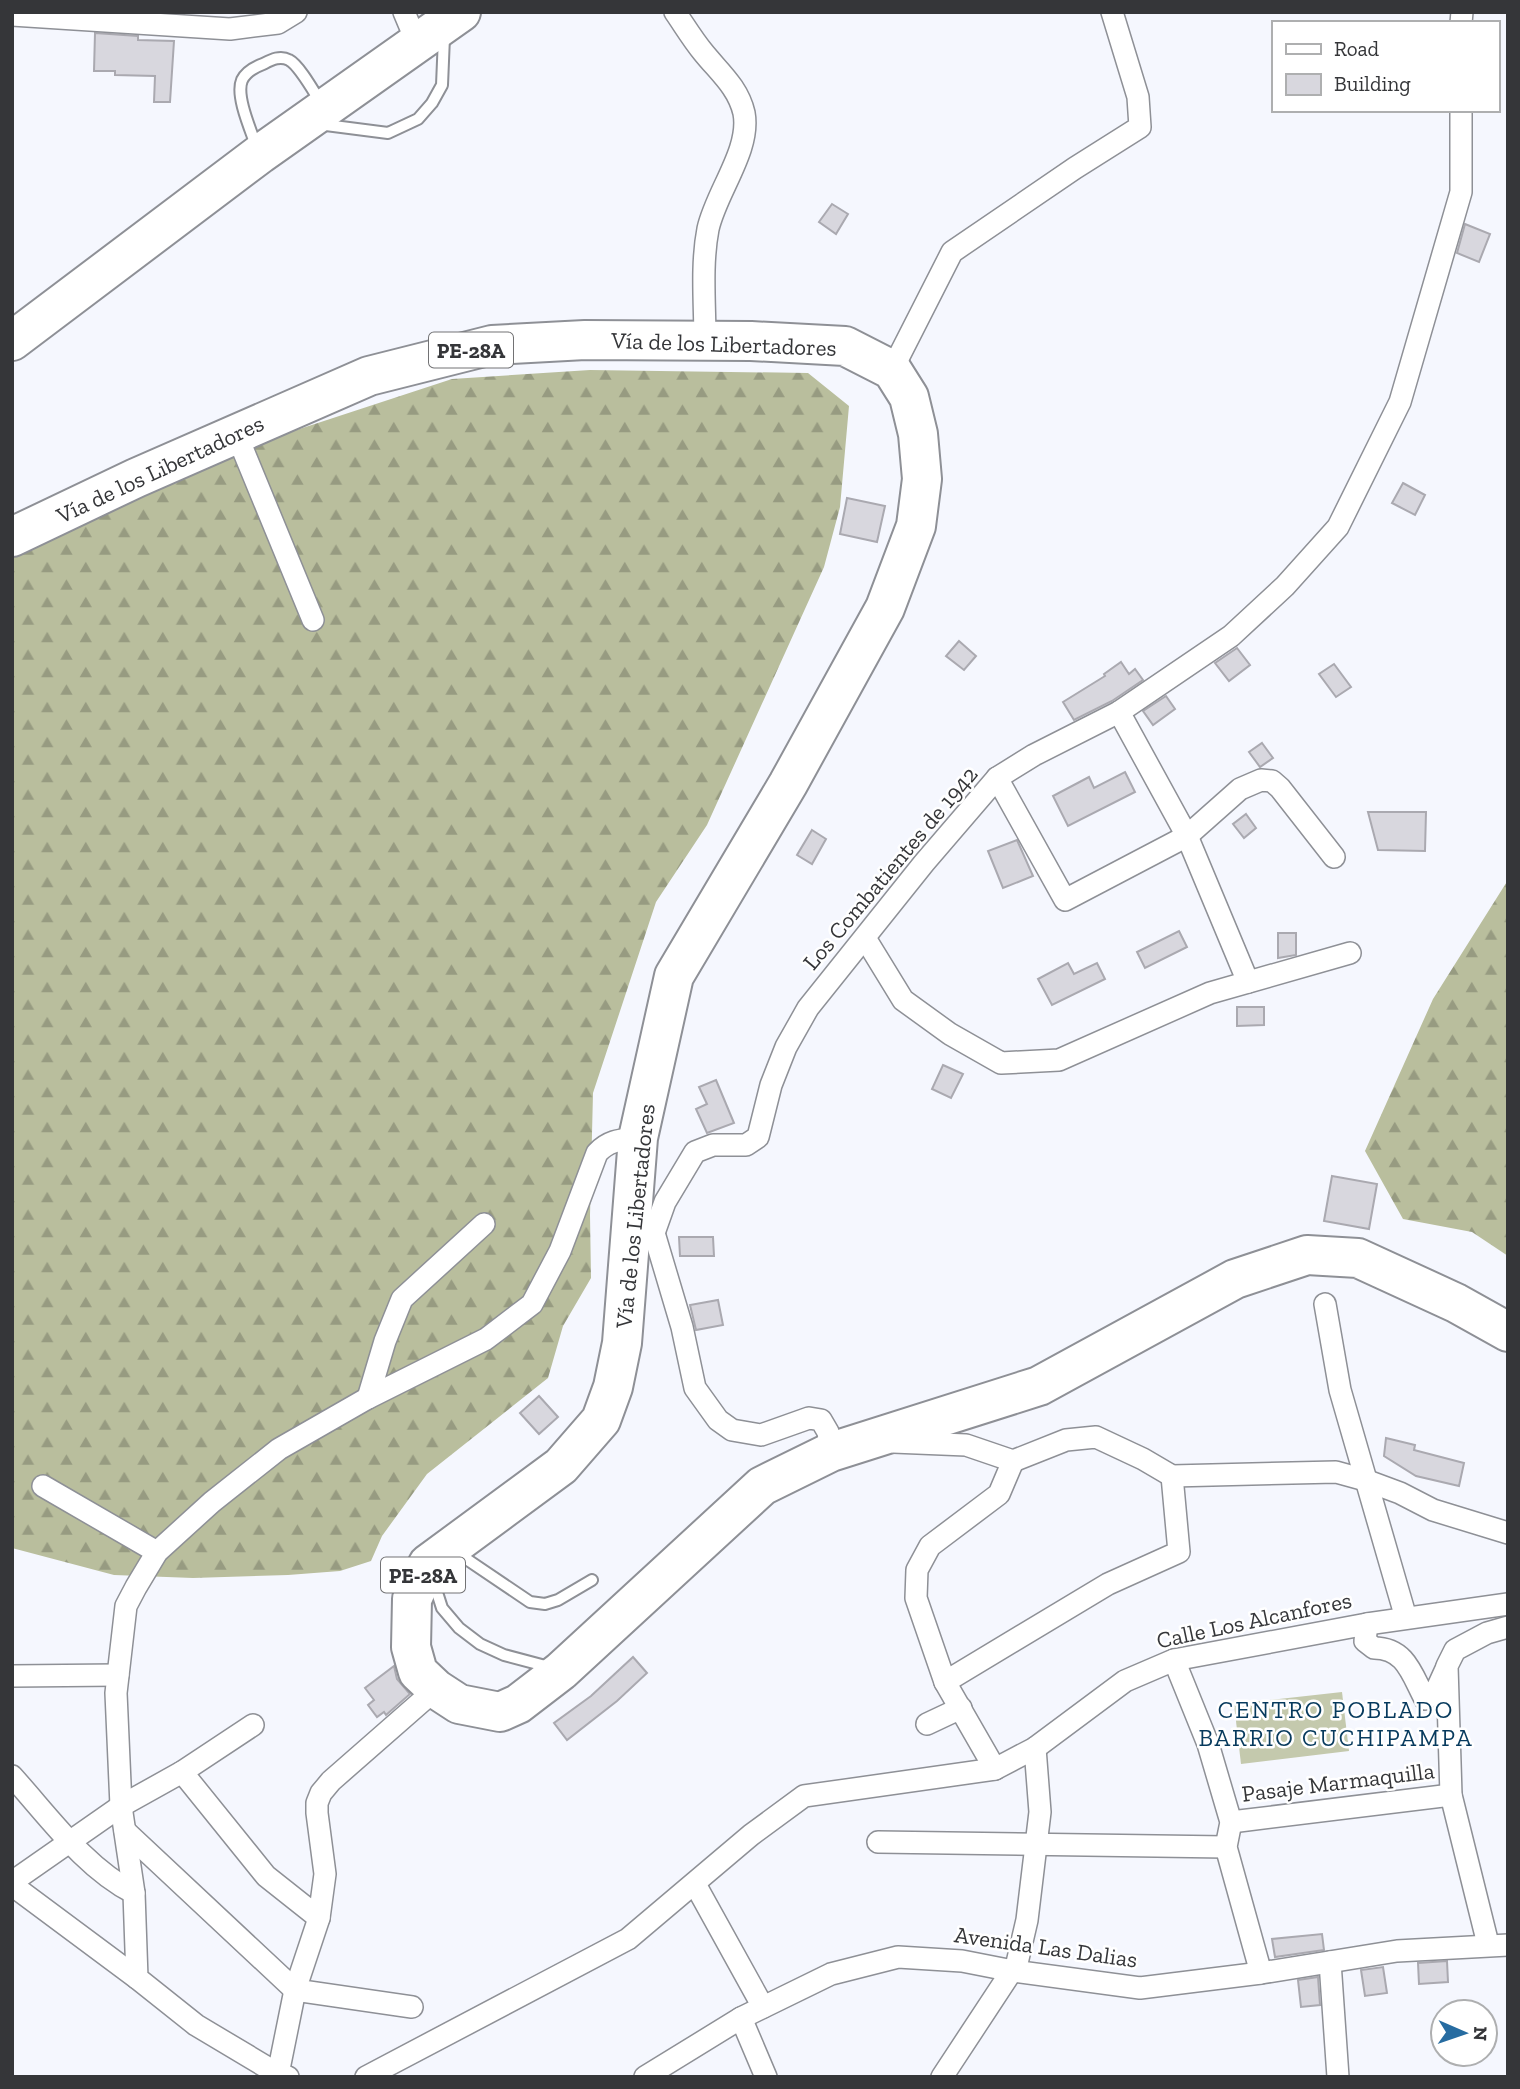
<svg xmlns="http://www.w3.org/2000/svg" width="1520" height="2089" font-family="'Zilla Slab',serif">
<style>
.forest{fill:url(#forest-firs)}
.pitch{fill:#c4c9ad}
.building{fill:#d8d7de;stroke:#aaa9b0;stroke-width:2}
.lines{fill:none;stroke-linecap:round;stroke-linejoin:round}
.lane-casing{stroke:#8e9096;stroke-width:14}
.street-casing{stroke:#8e9096;stroke-width:24}
.highway-casing{stroke:#8e9096;stroke-width:42}
.lane{stroke:#fff;stroke-width:10}
.street{stroke:#fff;stroke-width:21}
.highway{stroke:#fff;stroke-width:38}
.labels{text-anchor:middle;dominant-baseline:central;stroke-width:5;stroke-linejoin:round;paint-order:stroke}
.shield{fill:#fff;stroke:#727274;stroke-width:2}
.shield-label{font-size:21px;font-weight:bold;fill:#353639}
.street-label{font-size:23px;fill:#353639;stroke:#fff}
.neighbourhood-label{font-size:24px;letter-spacing:2px;fill:#073a5d;stroke:#fff}
</style>
<defs>
<pattern id="forest-firs" width="22" height="20" patternUnits="userSpaceOnUse" patternTransform="scale(1.75)"><rect width="22" height="20" fill="#b9be9d"/><path d="M5 1l3.5 6h-7zM16 11l3.5 6h-7z" fill="#979b81"/></pattern>
</defs>
<rect width="100%" height="100%" fill="#f5f7fe"/>
<!-- forest -->
<g class="forest">
<polygon points="590,370 808,373 849,406 840,507 824,567 707,825 656,902 593,1093 590,1215 591,1278 563,1326 548,1378 427,1474 382,1536 371,1561 340,1571 288,1575 193,1578 114,1575 12,1548 12,555 269,439 452,379"/>
<polygon points="1508,880 1508,1256 1472,1232 1403,1219 1365,1151 1433,999"/>
</g>
<!-- pitch -->
<polygon class="pitch" points="1342,1692 1349,1751 1241,1764 1234,1704"/>
<!-- building -->
<g class="building">
<polygon points="95,33 138,36 138,40 174,41 170,102 154,102 155,76 115,75 115,71 94,71"/>
<polygon points="832,204 848,214 836,234 819,222"/>
<polygon points="1465,224 1490,234 1479,262 1457,253"/>
<polygon points="1403,483 1425,495 1415,515 1392,503"/>
<polygon points="847,498 885,506 877,542 840,534"/>
<polygon points="959,641 976,656 964,670 946,656"/>
<polygon points="1237,648 1250,665 1229,681 1215,663"/>
<polygon points="1121,662 1129,674 1135,669 1143,680 1112,701 1074,720 1063,702 1105,676 1104,674"/>
<polygon points="1334,664 1351,687 1336,697 1319,674"/>
<polygon points="1166,696 1175,709 1153,725 1143,711"/>
<polygon points="1262,743 1273,758 1260,767 1249,752"/>
<polygon points="1125,772 1135,792 1068,826 1053,796 1089,777 1094,788"/>
<polygon points="1368,812 1426,812 1425,851 1378,850"/>
<polygon points="1246,814 1256,828 1244,838 1233,824"/>
<polygon points="812,830 826,839 812,864 797,855"/>
<polygon points="1017,840 1033,876 1003,888 988,851"/>
<polygon points="1179,931 1187,947 1145,968 1137,952"/>
<polygon points="1278,933 1296,933 1296,955 1278,958"/>
<polygon points="1068,963 1074,974 1097,963 1105,979 1052,1005 1038,979"/>
<polygon points="1237,1007 1264,1007 1264,1025 1237,1026"/>
<polygon points="943,1065 963,1074 951,1098 932,1089"/>
<polygon points="716,1080 734,1123 707,1133 696,1109 707,1104 699,1087"/>
<polygon points="1332,1176 1377,1184 1369,1229 1324,1221"/>
<polygon points="679,1237 713,1237 714,1256 680,1256"/>
<polygon points="718,1300 723,1325 696,1330 690,1305"/>
<polygon points="539,1396 558,1417 539,1434 520,1413"/>
<polygon points="1386,1438 1415,1445 1414,1450 1464,1463 1459,1486 1416,1476 1384,1456"/>
<polygon points="633,1657 647,1673 617,1701 567,1740 554,1723 591,1696"/>
<polygon points="394,1666 397,1679 410,1694 386,1715 384,1712 377,1717 368,1705 374,1700 365,1688"/>
<polygon points="1322,1934 1324,1950 1275,1957 1272,1939"/>
<polygon points="1447,1961 1448,1982 1419,1984 1418,1963"/>
<polygon points="1383,1967 1387,1993 1365,1996 1361,1970"/>
<polygon points="1318,1977 1320,2005 1301,2007 1298,1980"/>
</g>
<g class="lines">
<!-- lane casing -->
<g class="lane-casing">
<g id="lane">
<polyline points="318,124 388,133 418,119 432,103 442,85 444,37"/>
<path d="M257,148C252,133 235,96 242,80C246,72 255,67 263,64C271,60 280,55 289,60C299,65 314,92 321,103"/>
<polyline points="456,1552 530,1602 545,1604 558,1600 592,1580"/>
<polyline points="433,1580 442,1608 459,1628 480,1644 504,1655 553,1668"/>
</g>
</g>
<!-- street casing -->
<g class="street-casing">
<g id="street">
<polyline points="404,12 417,43"/>
<path d="M675,12C684,25 693,40 703,52C719,72 738,87 744,113C751,150 716,192 708,229C701,265 705,305 705,342"/>
<polyline points="12,15 230,29 278,23 296,12"/>
<polyline points="1461,23 1462,12"/>
<polyline points="892,370 952,252 1075,168 1140,127 1138,97 1112,12"/>
<polyline points="236,433 313,620"/>
<polyline points="1119,712 1187,836 1248,982"/>
<polyline points="997,778 1065,900 1187,836 1240,789 1261,780 1272,781 1280,788 1334,857"/>
<polyline points="865,938 903,1000 950,1034 1001,1063 1059,1060 1210,993 1350,953"/>
<polyline points="645,1222 654,1233 682,1327 695,1388 718,1420 732,1430 761,1435 809,1418 821,1420 828,1432 831,1452"/>
<polyline points="654,1233 665,1202 695,1152 713,1145 746,1145 758,1137 771,1085 786,1047 808,1008 924,863 997,778 1034,755 1119,712 1231,636 1285,586 1338,527 1400,402 1461,192 1461,110"/>
<polyline points="1325,1304 1340,1390 1406,1618"/>
<polyline points="368,1398 385,1341 402,1299 484,1224"/>
<polyline points="893,1442 966,1445 1013,1461 1066,1440 1096,1437 1143,1459 1172,1476 1336,1472 1365,1480 1400,1493 1433,1510 1508,1533"/>
<polyline points="43,1486 157,1552"/>
<path d="M1367,1624L1365,1641L1374,1648C1406,1648 1412,1675 1425,1699L1435,1693L1446,1669"/>
<polyline points="1174,1660 1208,1744 1231,1822 1226,1847 1261,1973"/>
<polyline points="12,1676 118,1675"/>
<polyline points="945,1682 1108,1584 1179,1552 1172,1476"/>
<polyline points="927,1724 961,1708"/>
<polyline points="995,1769 945,1682 916,1598 917,1570 930,1546 999,1494 1013,1461"/>
<polyline points="182,1772 266,1876 319,1918"/>
<path d="M12,1776C49,1817 85,1868 134,1893"/>
<polyline points="1231,1822 1451,1795"/>
<polyline points="125,1831 295,1990 412,2007"/>
<polyline points="878,1842 1226,1847"/>
<polyline points="12,1882 121,1806 182,1772 253,1725"/>
<polyline points="695,1884 763,2007"/>
<polyline points="12,1885 137,1978"/>
<polyline points="1488,1944 1451,1795 1447,1666 1455,1650 1487,1633 1508,1627"/>
<polyline points="1330,1962 1338,2077"/>
<polyline points="741,2018 766,2077"/>
<polyline points="278,2074 295,1990 319,1918 325,1874 317,1813 317,1803 321,1793 331,1781 436,1689"/>
<path d="M288,2077L278,2074L196,2025L137,1978L134,1893L121,1806L116,1693L126,1606L136,1587L157,1552L212,1502L279,1449L368,1398L486,1339L532,1304L560,1251L597,1153C609,1140 621,1140 638,1138"/>
<polyline points="366,2077 628,1939 751,1835 804,1796 995,1769 1035,1748 1125,1681 1174,1660 1367,1624 1508,1604"/>
<polyline points="645,2077 741,2018 831,1974 898,1957 962,1961 1013,1971 1140,1988 1261,1973 1397,1951 1508,1945"/>
<polyline points="942,2077 1017,1963 1027,1920 1040,1812 1035,1748"/>
</g>
</g>
<!-- highway casing -->
<g class="highway-casing">
<g id="highway">
<polyline points="12,341 260,154 461,12"/>
<polyline points="12,537 136,478 369,376 492,345 585,340 751,341 845,346 892,370 909,397 918,434 922,479 916,526 885,608 788,784 674,976 638,1138 622,1343 613,1387 601,1420 561,1466 428,1564 412,1599 411,1647 418,1672 436,1689 459,1704 500,1712 518,1704 561,1671 762,1486 831,1452 1039,1386 1235,1279 1307,1255 1358,1258 1456,1303 1508,1332"/>
</g>
</g>
<!-- lane -->
<use href="#lane" class="lane"/>
<!-- street -->
<use href="#street" class="street"/>
<!-- highway -->
<use href="#highway" class="highway"/>
</g>
<g class="labels">
<!-- shield labels -->
<g class="shield">
<rect x="429" y="332.5" width="84" height="35" rx="5"/>
<rect x="381" y="1557.5" width="84" height="35" rx="5"/>
</g>
<g class="shield-label">
<text x="471" y="350">PE-28A</text>
<text x="423" y="1575">PE-28A</text>
</g>
<!-- street labels -->
<g class="street-label">
<text transform="translate(724 344) rotate(2)">Vía de los Libertadores</text>
<text transform="translate(160 469) rotate(-25)">Vía de los Libertadores</text>
<text transform="translate(890 868) rotate(-50)">Los Combatientes de 1942</text>
<text transform="translate(635 1216) rotate(-84)">Vía de los Libertadores</text>
<text transform="translate(1254 1620) rotate(-12)">Calle Los Alcanfores</text>
<text transform="translate(1338 1782) rotate(-7)">Pasaje Marmaquilla</text>
<text transform="translate(1046 1947) rotate(8)">Avenida Las Dalias</text>
</g>
<!-- neighbourhood labels -->
<g class="neighbourhood-label">
<text x="1336" y="1709">CENTRO POBLADO<tspan x="1336" dy="28">BARRIO CUCHIPAMPA</tspan></text>
</g>
</g>
<!-- border -->
<rect width="1520" height="2089" fill="none" stroke="#353639" stroke-width="28"/>
<!-- legend -->
<rect x="1272" y="21" width="228" height="91" fill="#ffffff" stroke="#aeafb0" stroke-width="2"/>
<rect x="1286" y="44" width="35" height="10" fill="#ffffff" stroke="#aeafb0" stroke-width="2"/>
<text x="1334" y="56" font-size="21" fill="#353639">Road</text>
<rect x="1286" y="74" width="35" height="21" fill="#d8d7de" stroke="#aeafb0" stroke-width="2"/>
<text x="1334" y="91" font-size="21" fill="#353639">Building</text>
<!-- north arrow -->
<g transform="translate(1464 2033) rotate(92)"><circle r="33" fill="#ffffff" stroke="#aeafb0" stroke-width="2"/>
<path d="M0-5L12 26L0 18L-12 26Z" fill="#276ca1"/>
<text y="-10" font-size="19" font-weight="bold" text-anchor="middle" fill="#353639">N</text>
</g>
</svg>
